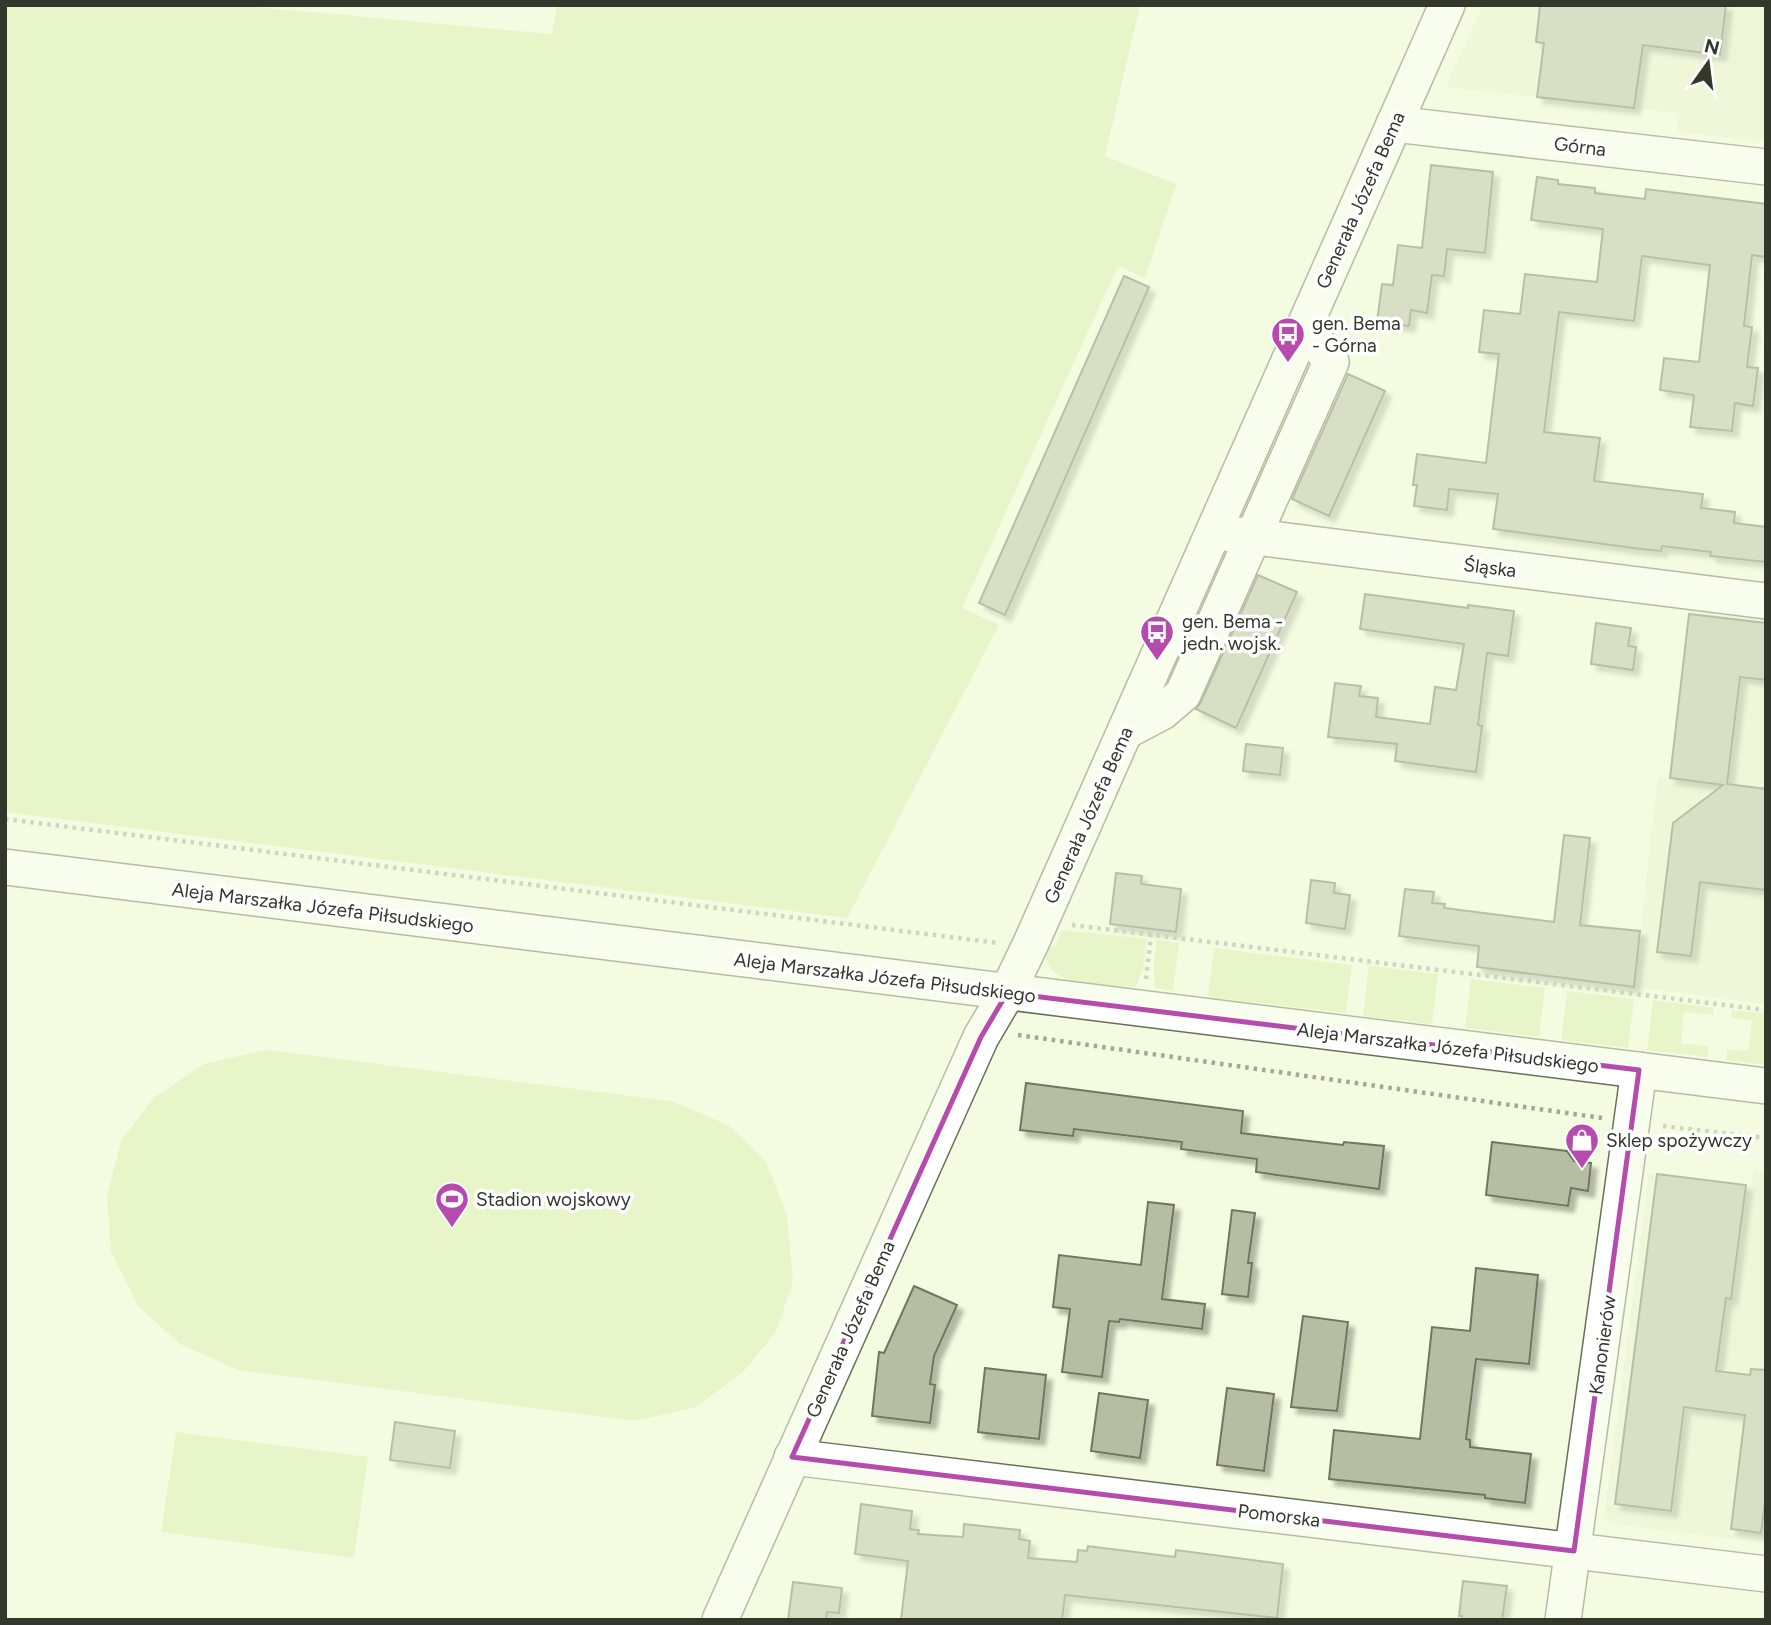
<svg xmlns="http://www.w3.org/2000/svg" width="1771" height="1625" font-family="Figtree,sans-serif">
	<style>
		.built { fill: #e8f2cf }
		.green { fill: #dceeab }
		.building { fill: #b5bda3; stroke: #70775e; stroke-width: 2; filter: url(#shadow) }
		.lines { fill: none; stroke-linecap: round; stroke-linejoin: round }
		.minor-casing { stroke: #6a7058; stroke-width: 38 }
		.path { stroke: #a2a894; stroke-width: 4.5; stroke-dasharray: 3.5 5; stroke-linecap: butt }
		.minor { stroke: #fff; stroke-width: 35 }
		.marked { fill: none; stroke: #b44bad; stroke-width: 5; stroke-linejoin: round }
		.labels { text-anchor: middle; stroke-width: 7; stroke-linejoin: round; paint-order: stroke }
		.street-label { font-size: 19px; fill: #34372c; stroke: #fff }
		.poi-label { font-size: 19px; fill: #34372c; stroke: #fff; text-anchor: start }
	</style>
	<defs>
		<filter id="shadow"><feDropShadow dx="6" dy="6" stdDeviation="2" flood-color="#0004"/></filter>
	</defs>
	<rect width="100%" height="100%" fill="#f3fbe0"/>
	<g class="built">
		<polygon points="1483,5 1766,5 1766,142 1678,132 1676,113 1446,87"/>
		<polygon points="1690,611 1766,620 1766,1004 1634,987 1658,777 1670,778"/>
		<polygon points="1754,1170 1766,1172 1766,1543 1613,1524 1604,1520 1649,1173 1751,1186"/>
	</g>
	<g class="green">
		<polygon points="5,5 236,5 552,34 557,5 1140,5 1105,156 1176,184 1145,278 1118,266 962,608 999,625 847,918 5,812"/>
		<polygon points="1309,355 1323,365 1252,522 1244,511 1245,499"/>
		<polygon points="1234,561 1179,685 1153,707 1207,580 1217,568"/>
		<path d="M1062 930 1147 939 1143 968 1136 987C1118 985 1066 984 1054 972 1047 965 1044 956 1045 946L1055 947Z"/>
		<polygon points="1157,940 1179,943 1173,991 1155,988 1153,968"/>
		<polygon points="1214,948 1352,965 1346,1013 1208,997"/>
		<polygon points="1369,966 1438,974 1432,1024 1363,1016"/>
		<polygon points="1471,979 1545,988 1539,1037 1465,1028"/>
		<polygon points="1567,991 1634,999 1628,1048 1561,1040"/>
		<polygon points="1653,1000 1714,1008 1713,1015 1684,1012 1681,1043 1709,1047 1707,1057 1647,1050"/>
		<polygon points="1732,1010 1766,1014 1766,1065 1726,1060 1727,1049 1748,1051 1752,1021 1731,1017"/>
		<polygon points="266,1050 671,1101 728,1125 766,1162 787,1215 793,1281 776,1332 743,1372 696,1407 635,1421 238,1370 180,1344 139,1307 111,1252 107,1196 122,1139 155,1097 204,1064"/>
		<polygon points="176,1432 368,1457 354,1558 161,1532"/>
	</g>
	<g class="building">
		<polygon points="1540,5 1726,5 1720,55 1643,45 1634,108 1537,97 1544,43 1536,42"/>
		<polygon points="1431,165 1493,172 1485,253 1447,249 1444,276 1432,275 1427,313 1411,310 1409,326 1377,322 1382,284 1393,285 1398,245 1422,248"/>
		<polygon points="1537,177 1558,180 1558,184 1595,188 1595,193 1645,199 1646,189 1766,204 1766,257 1752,255 1744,326 1752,327 1747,367 1758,368 1753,406 1735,403 1732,431 1690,427 1694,395 1660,390 1664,358 1699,362 1710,265 1642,256 1634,321 1559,312 1544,432 1600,438 1594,481 1703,494 1701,508 1735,512 1734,523 1766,527 1766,562 1710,556 1711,552 1662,546 1661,551 1641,549 1493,529 1498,494 1449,489 1447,510 1414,506 1417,485 1413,485 1417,454 1486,463 1499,354 1479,352 1484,310 1520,314 1525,274 1597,282 1603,229 1531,220"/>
		<polygon points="1124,276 1149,287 1005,615 979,603"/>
		<polygon points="1348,374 1385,391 1329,516 1292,499"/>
		<polygon points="1258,575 1297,592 1236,728 1196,709 1201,702"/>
		<polygon points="1365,594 1468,608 1468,605 1514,611 1508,656 1487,653 1478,725 1482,726 1476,772 1395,761 1397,744 1328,737 1335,683 1361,686 1359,696 1378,698 1376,717 1430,724 1435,687 1456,690 1464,644 1360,629"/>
		<polygon points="1689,614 1766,623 1766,680 1740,677 1727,784 1766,789 1766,890 1700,882 1691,956 1657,952 1673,823 1723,785 1670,778"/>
		<polygon points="1596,623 1631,628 1628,646 1636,647 1633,670 1591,664"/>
		<polygon points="1246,744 1283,748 1280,775 1243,771"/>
		<polygon points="1564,835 1590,838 1580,925 1640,931 1634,987 1477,967 1479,946 1399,936 1405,889 1434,892 1432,903 1445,904 1444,908 1554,922"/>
		<polygon points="1116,873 1142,876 1141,884 1181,889 1176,932 1110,924"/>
		<polygon points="1311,880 1335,883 1334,893 1350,895 1345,929 1306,923"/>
		<polygon points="1026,1083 1243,1111 1241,1133 1343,1145 1344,1142 1384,1146 1379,1189 1256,1172 1257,1159 1181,1149 1182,1142 1074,1129 1073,1136 1020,1130"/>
		<polygon points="1492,1142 1567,1151 1574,1161 1591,1163 1588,1191 1571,1188 1568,1206 1486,1195"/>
		<polygon points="1657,1174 1746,1185 1731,1299 1726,1298 1716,1371 1750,1375 1751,1369 1766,1370 1766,1495 1761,1533 1731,1529 1745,1415 1684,1407 1671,1511 1615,1504"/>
		<polygon points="1148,1202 1174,1205 1162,1299 1205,1304 1202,1329 1120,1319 1119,1322 1109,1321 1102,1377 1062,1372 1070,1309 1053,1307 1059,1255 1141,1265"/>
		<polygon points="1232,1210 1255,1213 1248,1263 1252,1263 1248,1297 1222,1294"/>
		<polygon points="1476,1268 1538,1275 1529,1364 1476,1359 1466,1439 1470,1440 1470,1447 1531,1454 1525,1503 1485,1498 1485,1495 1329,1479 1334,1430 1420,1439 1432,1327 1470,1331"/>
		<polygon points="914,1286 957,1305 934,1356 930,1384 935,1385 930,1423 872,1416 879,1352 884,1353"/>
		<polygon points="1303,1316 1348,1322 1337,1411 1291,1407"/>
		<polygon points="985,1368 1046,1375 1039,1439 978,1432"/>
		<polygon points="1227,1388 1274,1394 1264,1471 1217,1465"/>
		<polygon points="1099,1393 1148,1400 1140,1458 1091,1451"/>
		<polygon points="395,1422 455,1431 450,1468 390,1460"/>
		<polygon points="861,1504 912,1511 910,1529 919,1530 918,1534 963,1537 964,1524 1020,1530 1019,1539 1030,1541 1028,1558 1077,1562 1078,1550 1087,1551 1088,1546 1175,1557 1176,1550 1283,1564 1277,1618 1065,1595 1062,1620 901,1620 908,1561 855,1554"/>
		<polygon points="1463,1581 1507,1586 1502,1620 1462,1620 1462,1616 1459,1616"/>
		<polygon points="793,1582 842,1588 839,1613 827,1612 826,1620 788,1620"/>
	</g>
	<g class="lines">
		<g class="minor-casing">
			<g id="minor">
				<polyline points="1394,124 1766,167"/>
				<polyline points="1215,532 1766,601"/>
				<polyline points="1126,731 1162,712 1183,694 1331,362 1305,326"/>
				<polyline points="5,867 1766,1086"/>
				<polyline points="792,1457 1766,1574"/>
				<polyline points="720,1620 981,1037 1007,993 1031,943 1447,5"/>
				<polyline points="1563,1620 1639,1070"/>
			</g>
		</g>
		<g class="path">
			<polyline points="5,819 998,943"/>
			<polyline points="1072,925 1766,1010"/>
			<polyline points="1146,979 1151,935"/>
			<polyline points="1018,1035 1602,1118"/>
			<polyline points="1663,1126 1766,1138"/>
		</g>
		<use href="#minor" class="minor"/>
	</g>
	<path d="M0 0H1771V1625H0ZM1007 993 1639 1070 1574 1551 792 1457 981 1037Z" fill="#f3fbe0" fill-opacity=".55" fill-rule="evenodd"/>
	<path class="marked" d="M1007 993 1639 1070 1574 1551 792 1457 981 1037Z"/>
	<defs>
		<g id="bus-pin" transform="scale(1.75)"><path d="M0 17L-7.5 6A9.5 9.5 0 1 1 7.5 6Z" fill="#b44bad" stroke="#fff"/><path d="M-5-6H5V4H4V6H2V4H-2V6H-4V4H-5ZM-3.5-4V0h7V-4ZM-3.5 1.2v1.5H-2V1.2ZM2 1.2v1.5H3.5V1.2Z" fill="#fff"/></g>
		<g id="shop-pin" transform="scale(1.75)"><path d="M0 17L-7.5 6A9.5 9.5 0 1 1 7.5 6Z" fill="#b44bad" stroke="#fff"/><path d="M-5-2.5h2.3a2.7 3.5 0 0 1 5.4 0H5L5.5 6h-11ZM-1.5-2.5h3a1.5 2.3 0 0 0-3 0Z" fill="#fff"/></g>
		<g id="stadium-pin" transform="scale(1.75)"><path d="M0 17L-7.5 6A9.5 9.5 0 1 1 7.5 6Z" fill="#b44bad" stroke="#fff"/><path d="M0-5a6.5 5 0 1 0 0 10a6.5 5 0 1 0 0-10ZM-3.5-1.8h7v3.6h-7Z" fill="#fff"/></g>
	</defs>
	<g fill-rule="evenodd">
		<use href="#bus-pin" x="1288" y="334"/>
		<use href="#bus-pin" x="1157" y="632"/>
		<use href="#shop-pin" x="1582" y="1140"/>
		<use href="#stadium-pin" x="452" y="1199"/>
	</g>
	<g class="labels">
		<g class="street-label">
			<text transform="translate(1580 146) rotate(7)" y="7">Górna</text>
			<text transform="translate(1360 200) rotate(-66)" y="7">Generała Józefa Bema</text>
			<text transform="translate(1490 567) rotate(7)" y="7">Śląska</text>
			<text transform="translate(1088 815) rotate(-66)" y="7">Generała Józefa Bema</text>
			<text transform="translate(323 907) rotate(7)" y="7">Aleja Marszałka Józefa Piłsudskiego</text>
			<text transform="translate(885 977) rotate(7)" y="7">Aleja Marszałka Józefa Piłsudskiego</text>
			<text transform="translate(1448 1047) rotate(7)" y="7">Aleja Marszałka Józefa Piłsudskiego</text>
			<text transform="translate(850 1329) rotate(-66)" y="7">Generała Józefa Bema</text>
			<text transform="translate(1602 1345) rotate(-82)" y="7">Kanonierów</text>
			<text transform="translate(1279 1515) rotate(7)" y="7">Pomorska</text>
		</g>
		<g class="poi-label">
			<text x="1312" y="330">gen. Bema<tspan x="1312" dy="22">- Górna</tspan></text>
			<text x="1182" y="628">gen. Bema -<tspan x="1182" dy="22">jedn. wojsk.</tspan></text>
			<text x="1606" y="1147">Sklep spożywczy</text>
			<text x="476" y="1206">Stadion wojskowy</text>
		</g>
	</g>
	<rect width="1771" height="1625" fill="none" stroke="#34372c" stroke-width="14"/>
	<g transform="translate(1708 63) rotate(14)" stroke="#ffffff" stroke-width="5" paint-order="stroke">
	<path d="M0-5L12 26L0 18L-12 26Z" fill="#34372c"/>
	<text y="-10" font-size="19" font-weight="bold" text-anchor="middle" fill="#34372c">N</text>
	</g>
</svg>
